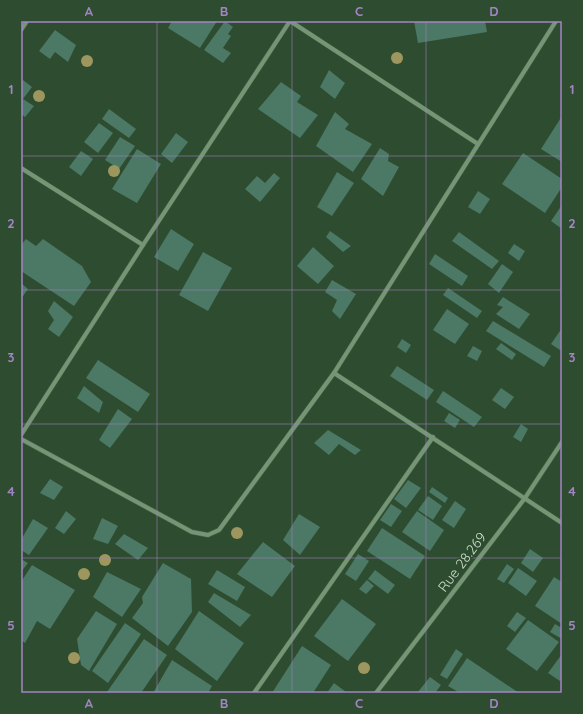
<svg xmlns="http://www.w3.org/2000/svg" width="583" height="714" font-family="Quicksand,sans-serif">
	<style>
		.building { fill: #4b7965 }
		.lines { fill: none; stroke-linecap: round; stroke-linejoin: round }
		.minor-casing { stroke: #506950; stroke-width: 5 }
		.minor { stroke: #759675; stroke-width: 4 }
		.tree { fill: #9d965f }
		.grid { fill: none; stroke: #a484c6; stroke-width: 1; stroke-opacity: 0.55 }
		.labels { text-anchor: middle; stroke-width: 3; stroke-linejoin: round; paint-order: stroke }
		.street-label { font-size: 14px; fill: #cdc; stroke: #2e4c2f }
		.neatline { fill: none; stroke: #a484c6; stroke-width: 1.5 }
		.grid-label { font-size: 13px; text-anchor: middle; font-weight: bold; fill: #a484c6 }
	</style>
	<rect width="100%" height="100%" fill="#2e4c2f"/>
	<g class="building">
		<polygon points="172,21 217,21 200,48 168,28"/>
		<polygon points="225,21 233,27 228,34 231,36 223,48 231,53 223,63 204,50"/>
		<polygon points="414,21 485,21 487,32 418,43"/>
		<polygon points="55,30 76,45 68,62 55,52 50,59 39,51"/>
		<polygon points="329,70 345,83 335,99 320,87"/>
		<polygon points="23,80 32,87 23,99 34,106 25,117 21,114 21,82"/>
		<polygon points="281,82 301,96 297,102 318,115 300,138 258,109"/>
		<polygon points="109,109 136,129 129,138 102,119"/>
		<polygon points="335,112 349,124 345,129 372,144 353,172 316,146"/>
		<polygon points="562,116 562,162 541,149"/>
		<polygon points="99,123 113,133 98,153 84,142"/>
		<polygon points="176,133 188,142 172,163 161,154"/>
		<polygon points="120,137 135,146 119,169 105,160"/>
		<polygon points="380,148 389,154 388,161 399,167 383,196 361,179"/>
		<polygon points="137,149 161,164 137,203 112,189"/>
		<polygon points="81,151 93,159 81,176 69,167"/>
		<polygon points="523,153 562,179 562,187 545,213 502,184"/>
		<polygon points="337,172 354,183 332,216 317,207"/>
		<polygon points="274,173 280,178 260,202 245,189 257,176 265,183"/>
		<polygon points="478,191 490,199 480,214 468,207"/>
		<polygon points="562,205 562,229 551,221"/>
		<polygon points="171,229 194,244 178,271 154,257"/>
		<polygon points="330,231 351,246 343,252 326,237"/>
		<polygon points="459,232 499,261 492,269 452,241"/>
		<polygon points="26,239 36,246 43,239 82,266 91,282 74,306 21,271 21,245"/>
		<polygon points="514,244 525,251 519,261 508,253"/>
		<polygon points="313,247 334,266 318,284 297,266"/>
		<polygon points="203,252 232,268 208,311 179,295"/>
		<polygon points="435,254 468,276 462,286 429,264"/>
		<polygon points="502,264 513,272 499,293 488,284"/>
		<polygon points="332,280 356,294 340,319 332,311 337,300 325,292"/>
		<polygon points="21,283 28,289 21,299"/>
		<polygon points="448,288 482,311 477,318 443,295"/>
		<polygon points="503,297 530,314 519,329 496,314 503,307 497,305"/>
		<polygon points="54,301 73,317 59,337 48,329 54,320 48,311"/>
		<polygon points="447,309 469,324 455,344 433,330"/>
		<polygon points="493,321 551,356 544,367 486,331"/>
		<polygon points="562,328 562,347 560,350 551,344"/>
		<polygon points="402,339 411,345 406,353 397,347"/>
		<polygon points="501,343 516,354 512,360 496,349"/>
		<polygon points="473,346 482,351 477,361 467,356"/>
		<polygon points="98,360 150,394 138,412 86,378"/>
		<polygon points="397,366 434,390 427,400 390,376"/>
		<polygon points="84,386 103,402 99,413 77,398"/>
		<polygon points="501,388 514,397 505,409 492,400"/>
		<polygon points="443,391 482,417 474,427 436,402"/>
		<polygon points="118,409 132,419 110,448 99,440"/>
		<polygon points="449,413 460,420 455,428 444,421"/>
		<polygon points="521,424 528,429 521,442 513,437"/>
		<polygon points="328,430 361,450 355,455 339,444 329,455 314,443"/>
		<polygon points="50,479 63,487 54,500 40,493"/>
		<polygon points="408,480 421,488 406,508 394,499"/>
		<polygon points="432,487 448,498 445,503 429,492"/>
		<polygon points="428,496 442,506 433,520 418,510"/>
		<polygon points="455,501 466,509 454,528 442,520"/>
		<polygon points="391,504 402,511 391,527 380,520"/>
		<polygon points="66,511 76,519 64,534 55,528"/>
		<polygon points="417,511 444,530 430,551 402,532"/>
		<polygon points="299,514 320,527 300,555 283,540"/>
		<polygon points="102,518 118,526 108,544 93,539"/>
		<polygon points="33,519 48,528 29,555 21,550 21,540"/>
		<polygon points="382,528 425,556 410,579 367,551"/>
		<polygon points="124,534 148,548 138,560 115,544"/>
		<polygon points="263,542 295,566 272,597 237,574"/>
		<polygon points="530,549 543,558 533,572 521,563"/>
		<polygon points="358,554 369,561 356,581 345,574"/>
		<polygon points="21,559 28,563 21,572"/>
		<polygon points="163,563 191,579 192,612 168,646 132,618 143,603 142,597"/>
		<polygon points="507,564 514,569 504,583 497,579"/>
		<polygon points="32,565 75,590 50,629 37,621 25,643 21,640 21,582"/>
		<polygon points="518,568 537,581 526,596 508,583"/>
		<polygon points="217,570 245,587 237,601 208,584"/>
		<polygon points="375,570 395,585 388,594 368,579"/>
		<polygon points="107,572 141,589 122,617 93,597"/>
		<polygon points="554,577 562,582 562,624 535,606"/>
		<polygon points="367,580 374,586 366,594 359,589"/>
		<polygon points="214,593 251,615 240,627 208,602"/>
		<polygon points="342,599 376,624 348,661 314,636"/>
		<polygon points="96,611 117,624 89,671 81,665 77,639"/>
		<polygon points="199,611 244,643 217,681 175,649"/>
		<polygon points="517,612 526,618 515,632 507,626"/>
		<polygon points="528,620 559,642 537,671 506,649"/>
		<polygon points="125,623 141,634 108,683 92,671"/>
		<polygon points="555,624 562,628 562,639 550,632"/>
		<polygon points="144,639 167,655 141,693 107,693 107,692"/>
		<polygon points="302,646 331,665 313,693 272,693"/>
		<polygon points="456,649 463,654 447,679 440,675"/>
		<polygon points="562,654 562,678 560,681 548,673"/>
		<polygon points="467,658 519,693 460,693 448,686"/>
		<polygon points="172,660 212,686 208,693 153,693"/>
		<polygon points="430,677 441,685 435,693 417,693"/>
		<polygon points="334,683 346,692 345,693 327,693"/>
	</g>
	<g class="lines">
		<g class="minor-casing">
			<g id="minor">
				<polyline points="290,21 478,144"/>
				<polyline points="21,30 27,21"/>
				<polyline points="21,168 143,245"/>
				<polyline points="334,373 562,523"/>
				<polyline points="21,435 143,245 290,21"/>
				<polyline points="21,439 192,532 208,535 219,530 334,373 556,21"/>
				<polyline points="254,693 433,437"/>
				<polyline points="376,693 525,498 562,442"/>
			</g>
		</g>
		<use href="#minor" class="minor"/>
	</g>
	<g class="tree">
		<circle cx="397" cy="58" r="6"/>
		<circle cx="87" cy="61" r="6"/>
		<circle cx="39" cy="96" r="6"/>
		<circle cx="114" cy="171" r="6"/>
		<circle cx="237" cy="533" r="6"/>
		<circle cx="105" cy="560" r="6"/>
		<circle cx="84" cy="574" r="6"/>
		<circle cx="74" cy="658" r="6"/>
		<circle cx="364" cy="668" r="6"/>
	</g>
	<path class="grid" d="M157 21V693M292 21V693M426 21V693M21 156H562M21 290H562M21 424H562M21 558H562"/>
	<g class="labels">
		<g class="street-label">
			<text transform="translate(462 562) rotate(-53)" y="5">Rue 28.269</text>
		</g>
	</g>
	<rect width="583" height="714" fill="none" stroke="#2e4c2f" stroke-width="44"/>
	<rect x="22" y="22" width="539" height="670" class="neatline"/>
	<g class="grid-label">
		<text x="89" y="16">A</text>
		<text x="224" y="16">B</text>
		<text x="359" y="16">C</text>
		<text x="494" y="16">D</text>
		<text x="11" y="94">1</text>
		<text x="572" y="94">1</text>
		<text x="11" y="228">2</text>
		<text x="572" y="228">2</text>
		<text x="11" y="362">3</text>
		<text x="572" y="362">3</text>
		<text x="11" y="496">4</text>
		<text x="572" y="496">4</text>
		<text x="11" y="630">5</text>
		<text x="572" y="630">5</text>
		<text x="89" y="708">A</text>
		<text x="224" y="708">B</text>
		<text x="359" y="708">C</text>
		<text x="494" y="708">D</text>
	</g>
</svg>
